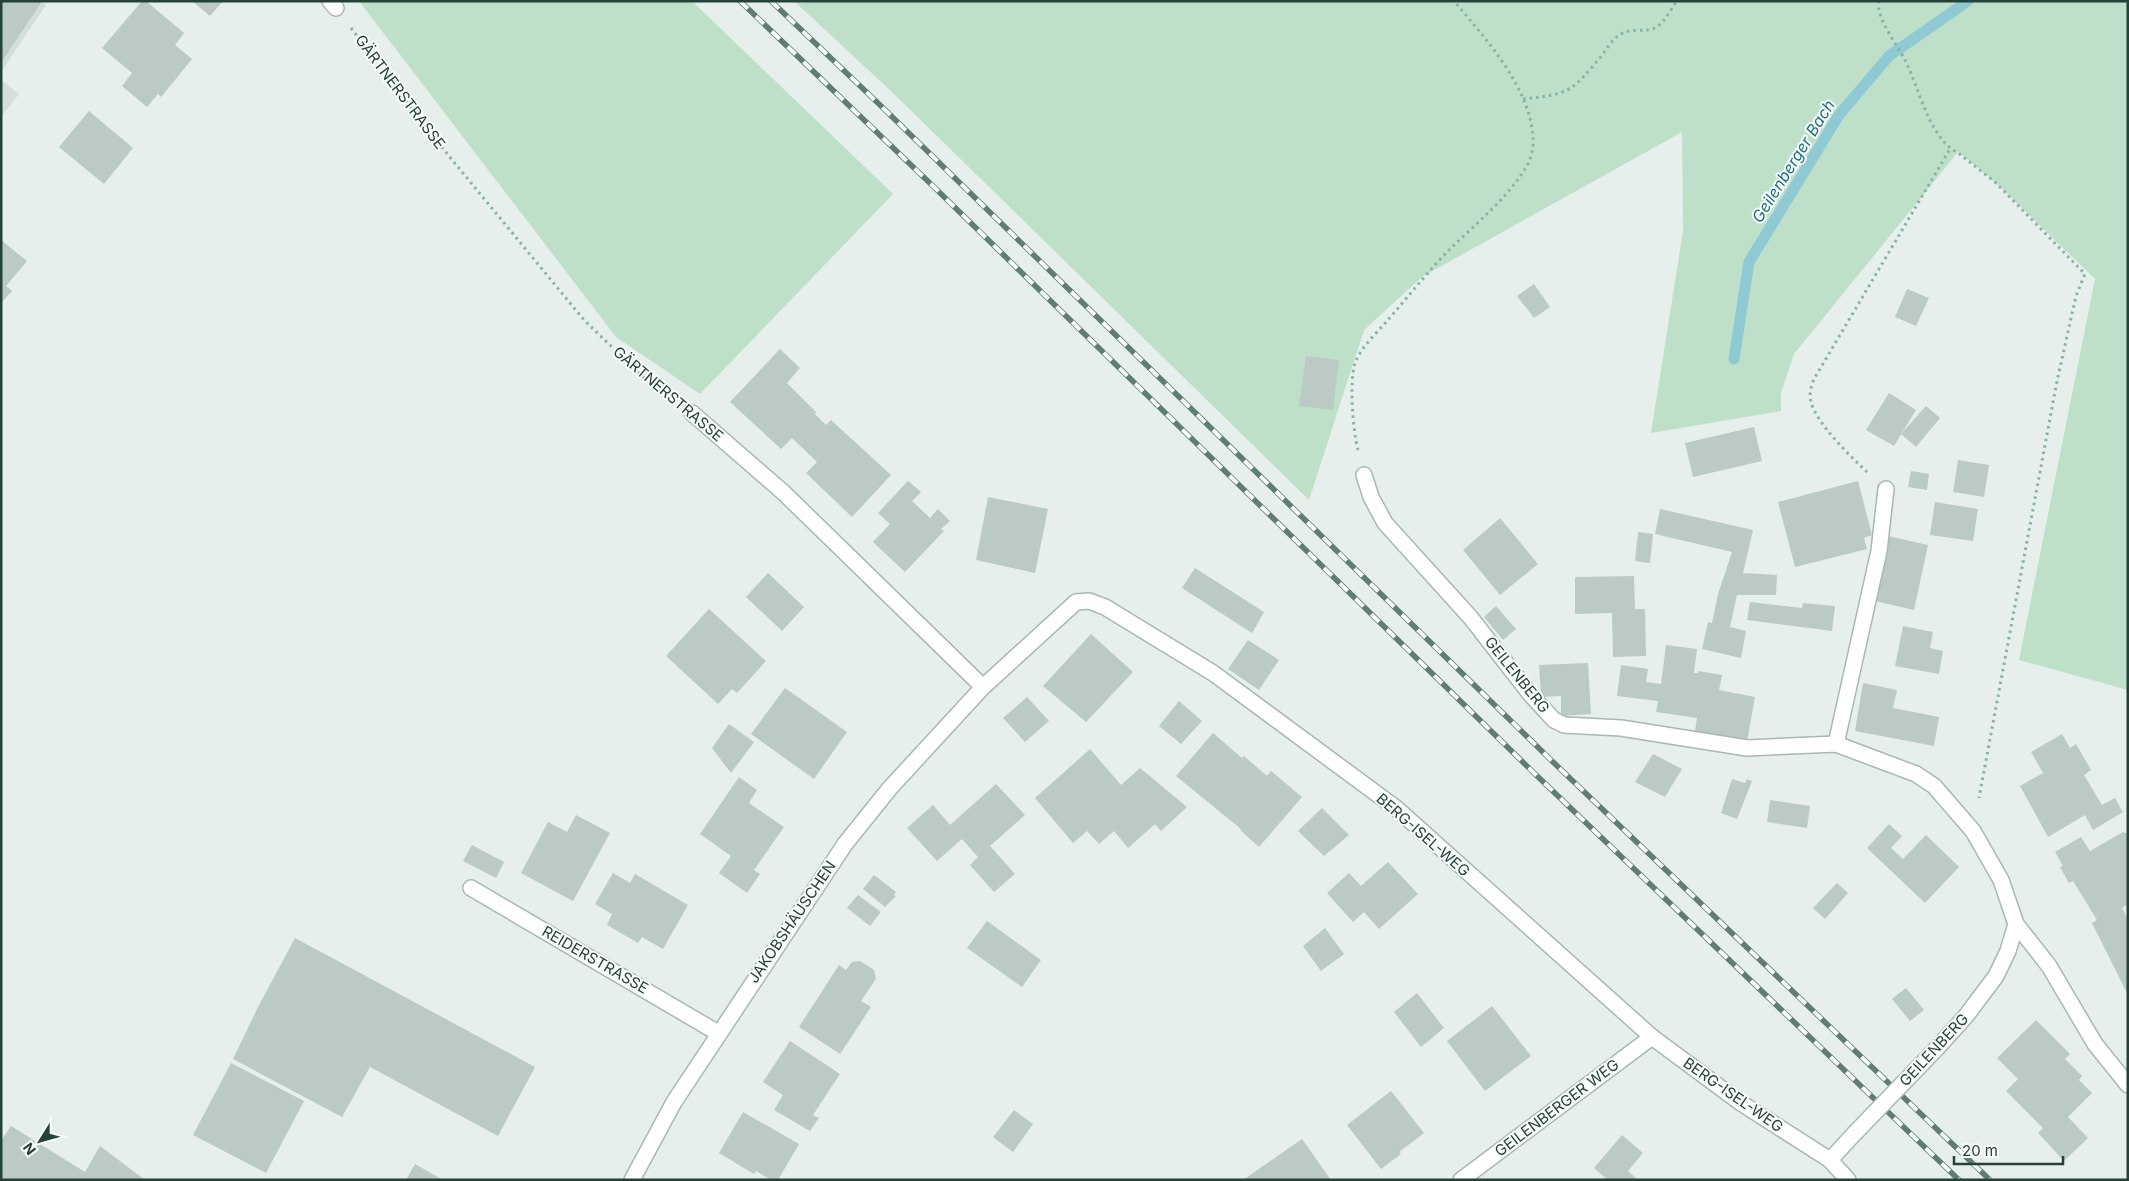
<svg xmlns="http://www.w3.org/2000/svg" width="2129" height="1181" font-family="Inter,sans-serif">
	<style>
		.built { fill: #d4dfda }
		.green { fill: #bfe0c8 }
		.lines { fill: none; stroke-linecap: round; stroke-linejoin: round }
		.stream { stroke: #8ec9d4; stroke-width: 11 }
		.building { fill: #bbcac4 }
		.lane-casing { stroke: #a8b8b2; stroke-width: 18 }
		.street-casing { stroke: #a8b8b2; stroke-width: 18 }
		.path { stroke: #86b3a5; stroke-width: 3; stroke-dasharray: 2.5 4; stroke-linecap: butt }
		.lane { stroke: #fff; stroke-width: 15 }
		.street { stroke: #fff; stroke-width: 15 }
		.rail-casing { stroke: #5f7d75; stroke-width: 5.5 }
		.rail { stroke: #f7fbf9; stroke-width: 4; stroke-dasharray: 11; stroke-linecap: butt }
		.street-bridge-casing { stroke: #a8b8b2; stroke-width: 18; stroke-linecap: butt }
		.street-bridge { stroke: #fff; stroke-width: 15 }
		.labels { text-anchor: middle; stroke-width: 4; stroke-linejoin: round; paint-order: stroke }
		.street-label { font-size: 15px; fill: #24423a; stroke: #f7fbf9 }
		.water-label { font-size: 16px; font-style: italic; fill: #1c6f80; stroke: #f7fbf9 }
	</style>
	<rect width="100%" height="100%" fill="#e6efeb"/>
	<g class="built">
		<polygon points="1,1 40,1 46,5 1,72"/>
		<polygon points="1,80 19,94 1,117"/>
	</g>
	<g class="green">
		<polygon points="359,1 692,1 893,194 700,394 616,337"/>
		<polygon points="794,1 2128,1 2128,690 2019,660 2095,279 1995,182 1958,152 1794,354 1781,393 1781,411 1651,433 1683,231 1682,132 1422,277 1364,330 1309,500 893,93"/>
	</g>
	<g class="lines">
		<polyline class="stream" points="1734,359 1749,262 1839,115 1889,56 1968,1"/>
	</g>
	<g class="building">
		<polygon points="1,1 38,1 41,3 1,63"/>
		<polygon points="142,1 146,1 184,33 175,45 192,59 161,97 158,94 147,107 122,86 132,73 102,48"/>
		<polygon points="192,1 223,1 210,16"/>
		<polygon points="89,111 133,148 104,184 59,147"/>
		<polygon points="1,240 27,261 6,286 12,291 1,303"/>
		<polygon points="1534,284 1550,307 1534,318 1517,296"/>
		<polygon points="1907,289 1929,298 1916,326 1895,317"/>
		<polygon points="780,349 800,368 787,383 816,412 815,414 826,425 831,420 891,475 852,517 806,473 817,462 792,438 781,449 730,402"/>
		<polygon points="1306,356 1339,360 1333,410 1299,406"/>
		<polygon points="1889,393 1916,410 1894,446 1866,430"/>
		<polygon points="1926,406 1940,418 1916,447 1901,434"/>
		<polygon points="1754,427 1762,461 1693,477 1685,443"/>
		<polygon points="1958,460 1989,465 1984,497 1953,492"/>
		<polygon points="1911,471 1929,474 1927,490 1908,487"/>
		<polygon points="908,481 921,492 912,501 930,518 938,509 950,521 941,529 944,531 905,572 873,542 890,524 878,513"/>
		<polygon points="1858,481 1872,535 1864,538 1867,549 1795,567 1778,502"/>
		<polygon points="988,497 1048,509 1035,573 976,560"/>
		<polygon points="1935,502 1978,509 1973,541 1930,535"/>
		<polygon points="1660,509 1753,530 1743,573 1777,575 1776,595 1737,595 1730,627 1746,631 1741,658 1702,649 1708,622 1712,623 1718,594 1732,552 1655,534"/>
		<polygon points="1500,518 1538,564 1500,595 1463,550"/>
		<polygon points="1638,532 1653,534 1650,563 1635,561"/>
		<polygon points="1888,536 1928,545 1914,610 1875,601"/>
		<polygon points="1195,568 1264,612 1252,633 1182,588"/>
		<polygon points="768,573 804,607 782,631 746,597"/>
		<polygon points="1634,576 1635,609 1645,609 1646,656 1613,657 1612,613 1575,614 1575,577"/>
		<polygon points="1750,602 1802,608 1803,603 1835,606 1832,631 1747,620"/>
		<polygon points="1496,606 1516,629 1503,640 1484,617"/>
		<polygon points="709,609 766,661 737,693 732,689 718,704 666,656"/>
		<polygon points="1903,626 1933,632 1930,648 1943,651 1939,674 1895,666"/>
		<polygon points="1091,634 1133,672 1086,722 1043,686"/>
		<polygon points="1248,640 1279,660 1259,690 1228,669"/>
		<polygon points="1666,645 1697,649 1694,673 1698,673 1698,671 1722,675 1719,690 1755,697 1747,742 1695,731 1697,718 1656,712 1658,701 1617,696 1621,665 1648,669 1646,682 1661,684"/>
		<polygon points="1588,663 1591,714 1561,716 1561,696 1541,697 1539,665"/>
		<polygon points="1863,683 1897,690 1893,708 1939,717 1934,746 1855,731"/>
		<polygon points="785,688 847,732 814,779 751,734"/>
		<polygon points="1027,697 1049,721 1025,742 1003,718"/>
		<polygon points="1179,701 1202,721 1181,744 1159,726"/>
		<polygon points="729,724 754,742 731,773 712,748"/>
		<polygon points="1213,733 1242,758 1244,756 1267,776 1271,771 1302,797 1259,847 1240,830 1241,829 1176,776"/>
		<polygon points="2062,734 2070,748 2076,744 2091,770 2084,775 2102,805 2115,798 2123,812 2093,830 2085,815 2048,837 2020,786 2043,773 2031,752"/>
		<polygon points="1090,749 1121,785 1140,768 1187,807 1161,831 1155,824 1128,848 1114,831 1099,844 1087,831 1073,843 1035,798"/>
		<polygon points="1653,754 1682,769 1665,797 1635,782"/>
		<polygon points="739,777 757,790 749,803 784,827 754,870 760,874 747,893 719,873 731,856 700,834"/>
		<polygon points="1732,779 1745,783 1747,779 1752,781 1737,819 1721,813"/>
		<polygon points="996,784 1025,815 990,846 1015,874 994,892 970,865 978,857 962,839 937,861 907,828 933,805 950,825"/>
		<polygon points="1770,800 1810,806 1807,828 1767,822"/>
		<polygon points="1322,808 1349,835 1324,856 1298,831"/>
		<polygon points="576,815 610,833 573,901 521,873 548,822 567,832"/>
		<polygon points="1889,824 1902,836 1891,848 1903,859 1926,835 1959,867 1925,903 1867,848"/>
		<polygon points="2123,832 2128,834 2128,904 2122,908 2128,919 2128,995 2092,923 2097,920 2073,881 2069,883 2060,867 2063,866 2055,852 2081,837 2090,851"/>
		<polygon points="472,845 504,862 496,878 463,861"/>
		<polygon points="1388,862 1418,894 1379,929 1364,912 1353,922 1327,893 1349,873 1361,886"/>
		<polygon points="613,873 630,883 635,874 688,905 663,949 642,937 638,943 607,925 612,914 595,904"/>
		<polygon points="874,875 896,892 894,895 896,896 885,907 863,889"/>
		<polygon points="1837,883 1848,893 1825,919 1813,908"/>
		<polygon points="858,895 881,912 870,926 847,908"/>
		<polygon points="987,921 1041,960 1022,987 967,948"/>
		<polygon points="1325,928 1344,954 1321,971 1303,946"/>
		<polygon points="295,938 535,1067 498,1136 370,1067 342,1117 233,1059 258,1007"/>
		<polygon points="860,961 874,970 876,979 861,1001 871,1007 840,1054 799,1027 839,965 846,970 852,962"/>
		<polygon points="1906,988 1924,1010 1910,1021 1892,999"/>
		<polygon points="1417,993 1444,1028 1421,1047 1394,1012"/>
		<polygon points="1492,1006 1531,1056 1485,1091 1447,1041"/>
		<polygon points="2036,1020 2070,1054 2065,1059 2082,1076 2079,1080 2092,1093 2068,1117 2088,1138 2064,1161 2038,1133 2043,1128 2006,1091 2018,1079 1997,1058"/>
		<polygon points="790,1041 840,1074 813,1115 819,1118 810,1131 774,1110 783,1095 763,1082"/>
		<polygon points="231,1063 304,1101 266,1173 193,1135"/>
		<polygon points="1391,1091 1424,1133 1399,1152 1401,1154 1381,1169 1347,1125"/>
		<polygon points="1014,1110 1033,1124 1013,1152 993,1137"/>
		<polygon points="743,1112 799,1144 778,1180 771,1180 756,1171 754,1174 719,1153"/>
		<polygon points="11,1126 85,1172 100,1146 145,1180 1,1180 1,1141"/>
		<polygon points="1622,1135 1643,1153 1628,1171 1638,1180 1608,1180 1594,1168"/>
		<polygon points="1302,1139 1331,1180 1243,1180"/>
		<polygon points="415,1164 443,1180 406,1180"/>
	</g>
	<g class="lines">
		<g class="lane-casing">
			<g id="lane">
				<polyline points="2016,924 2049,966 2095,1044 2128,1085"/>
				<polyline points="1830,1160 1848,1180"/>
			</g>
		</g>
		<g class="street-casing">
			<g id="street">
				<polyline points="330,1 336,8"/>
				<polyline points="692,413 784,493 983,687"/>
				<polyline points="1364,475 1371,497 1385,523 1471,618 1530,694 1554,720 1564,725 1621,728 1747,748 1836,744 1916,774 1934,786 1973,831 2001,880 2016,924 2008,951 1996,976 1966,1016 1938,1047"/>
				<polyline points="1836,744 1879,551 1886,489"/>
				<polyline points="471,888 718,1033"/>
				<polyline points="632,1180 674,1102 845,844 890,788 983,687 1076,602 1089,601 1105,607 1213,673 1396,808 1652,1037 1741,1103 1830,1160 1854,1134"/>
				<polyline points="1461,1180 1652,1037"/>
			</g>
		</g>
		<g class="path">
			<path d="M1879 1C1875 17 1898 46 1905 60 1917 84 1923 112 1938 134 1943 142 1949 148 1957 152L1995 182 2085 274 2076 296 2057 381 1979 798"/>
			<polyline points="351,28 430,133 584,320 642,376 672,398"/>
			<path d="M1523 99C1572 94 1572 91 1603 54 1608 47 1613 38 1621 34 1632 27 1647 34 1658 26 1666 20 1671 9 1677 1"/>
			<path d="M1358 450C1353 431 1349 382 1355 363 1361 347 1376 334 1387 321 1407 298 1426 274 1447 252 1473 226 1505 201 1525 169 1531 160 1534 148 1533 137 1530 87 1485 38 1454 1"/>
			<path d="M1867 472C1851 457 1816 423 1811 402 1809 394 1811 386 1814 379L1950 149"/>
		</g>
		<use href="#lane" class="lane"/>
		<use href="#street" class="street"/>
		<g class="rail-casing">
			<g id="rail">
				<polyline points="740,1 935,188 1534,773 1959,1180"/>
				<polyline points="771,1 879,104 1552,761 1990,1180"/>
			</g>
		</g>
		<use href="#rail" class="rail"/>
		<g class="street-bridge-casing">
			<polyline id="street-bridge" points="1854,1134 1938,1047"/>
		</g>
		<use href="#street-bridge" class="street-bridge"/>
	</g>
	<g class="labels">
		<g class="street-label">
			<text transform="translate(400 92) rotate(53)" y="5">GÄRTNERSTRASSE</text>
			<text transform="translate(668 394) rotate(40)" y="5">GÄRTNERSTRASSE</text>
			<text transform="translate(1517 675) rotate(51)" y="5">GEILENBERG</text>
			<text transform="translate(1423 835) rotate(41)" y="5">BERG-ISEL-WEG</text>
			<text transform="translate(792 922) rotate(-56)" y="5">JAKOBSHÄUSCHEN</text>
			<text transform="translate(595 960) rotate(30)" y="5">REIDERSTRASSE</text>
			<text transform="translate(1934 1050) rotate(-47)" y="5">GEILENBERG</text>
			<text transform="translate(1733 1095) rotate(35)" y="5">BERG-ISEL-WEG</text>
			<text transform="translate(1557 1108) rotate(-37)" y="5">GEILENBERGER WEG</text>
		</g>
		<g class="water-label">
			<text transform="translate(1793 161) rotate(-58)" y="6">Geilenberger Bach</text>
		</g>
	</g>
	<rect width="2129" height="1181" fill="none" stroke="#24423a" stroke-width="5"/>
	<g transform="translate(40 1141) rotate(233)" stroke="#f7fbf9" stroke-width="4" paint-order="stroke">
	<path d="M0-4L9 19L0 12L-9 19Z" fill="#24423a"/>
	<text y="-8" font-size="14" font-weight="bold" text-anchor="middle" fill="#24423a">N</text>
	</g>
	<path d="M1954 1156v8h109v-8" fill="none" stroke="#24423a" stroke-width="2.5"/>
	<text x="1962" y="1156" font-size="15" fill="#24423a" stroke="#f7fbf9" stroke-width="4" paint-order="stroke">20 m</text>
</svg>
